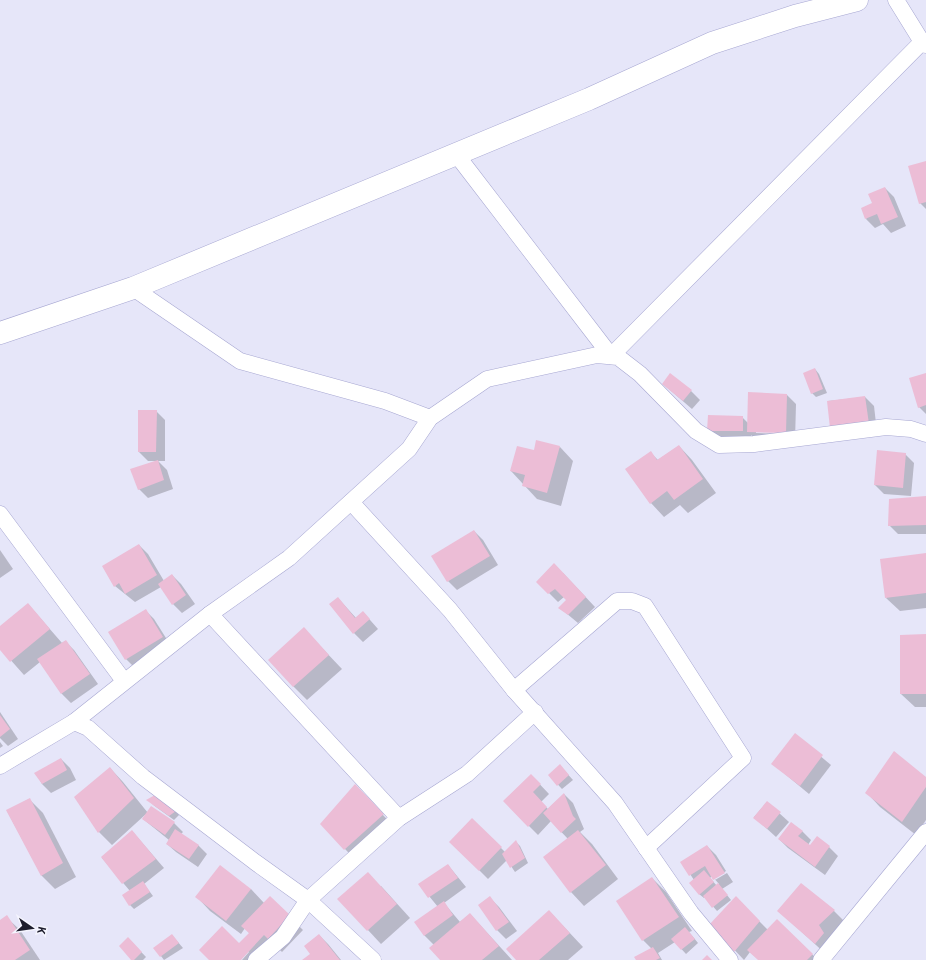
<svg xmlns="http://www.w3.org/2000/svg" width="926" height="960" font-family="'Noto Sans',sans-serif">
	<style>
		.shadow { fill: #0003; fill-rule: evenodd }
		.building { fill: #ecbdd6 }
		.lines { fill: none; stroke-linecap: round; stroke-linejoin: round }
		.street-casing { stroke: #a7a7d2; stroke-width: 17 }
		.secondary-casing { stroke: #a7a7d2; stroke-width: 23 }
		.street { stroke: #fff; stroke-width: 16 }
		.secondary { stroke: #fff; stroke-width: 22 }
	</style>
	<rect width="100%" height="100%" fill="#e6e6f9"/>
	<g class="shadow">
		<polygon points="926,162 926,209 920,203"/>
		<polygon points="885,188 894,197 906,226 891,233 883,224 875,228 866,219 873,204"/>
		<polygon points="815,369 819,374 827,393 816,397 812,393"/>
		<polygon points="926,374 926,414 919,407"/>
		<polygon points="663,384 691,391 700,400 692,409"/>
		<path d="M787 395 796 404 795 441 757 440 751 435V440L717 439 708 430 742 417 748 423ZM756 431 791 432V434L756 433Z"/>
		<polygon points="865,397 874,406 877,432 828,401"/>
		<polygon points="156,411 165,420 165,461 148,461 139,452"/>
		<polygon points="679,446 692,460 716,493 688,513 680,505 664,517 651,503 651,453 658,460"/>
		<polygon points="560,447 573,461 561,506 537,499 511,471"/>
		<polygon points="905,454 914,463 911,496 884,494 875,485"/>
		<polygon points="158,461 167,470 173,489 148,498 139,489"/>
		<polygon points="926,497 926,534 898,534 889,525"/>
		<polygon points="474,531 483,540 498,565 457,590 448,581"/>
		<polygon points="139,545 148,554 164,581 172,575 181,584 195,604 182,613 173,604 161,587 135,602 115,586"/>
		<polygon points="0,550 13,569 0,578"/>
		<polygon points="926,554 926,608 900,611 886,598"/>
		<polygon points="563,573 595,607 578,623 560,608 567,600 564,597 558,602 538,582"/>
		<polygon points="338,598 356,618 363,612 378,629 363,642 354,633"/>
		<polygon points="28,604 62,643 65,641 74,650 98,684 71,703 62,694 40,662 24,675 0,648 0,627"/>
		<polygon points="145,610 154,619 171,646 135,668 126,659"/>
		<polygon points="304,629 342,669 307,700 293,686"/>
		<polygon points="926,635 926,707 915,707 901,694"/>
		<polygon points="0,712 18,739 8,746 0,738"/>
		<polygon points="795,735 831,765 809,794 773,764"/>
		<polygon points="0,742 3,746 0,748"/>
		<polygon points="61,759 70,768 76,780 51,793 42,784 36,773"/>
		<polygon points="110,768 123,782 148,813 174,823 183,832 181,834 198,845 207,854 198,867 176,852 167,844 169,840 143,819 146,814 112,845 99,832"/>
		<polygon points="564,770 573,780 562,789 549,775"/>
		<polygon points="531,775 549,794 541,802 548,809 564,794 573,803 584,829 580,832 592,844 618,879 584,906 571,892 568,839 551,821 538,835 504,801"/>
		<polygon points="926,779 926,820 916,835 880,807 867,793"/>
		<polygon points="29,799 43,813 76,877 55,889 42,876 7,811"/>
		<polygon points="368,799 396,829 358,863 322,824"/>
		<polygon points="767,802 789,822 776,837 754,817"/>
		<polygon points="152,804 175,811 179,815 174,820"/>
		<polygon points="472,819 505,852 516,842 520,846 528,863 515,872 507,860 488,879 451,842"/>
		<polygon points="132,831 164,868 144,884 153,896 134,909 130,905 130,891 102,858"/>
		<polygon points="802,831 811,840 808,845 829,847 838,856 825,875 788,848 779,839"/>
		<path d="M707 846 716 855 726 871 715 878V880L727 873 733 882 722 889 731 900 717 911 705 897 704 898 699 894 694 880 682 862ZM712 876 719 884 717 886 710 878Z"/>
		<polygon points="448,865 466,887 444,903 460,922 470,914 512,960 441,960 434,945 424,935 438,907 420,885"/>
		<polygon points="652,878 666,892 692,931 689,932 698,943 686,954 675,942 658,953 662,960 637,960 652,949 643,940"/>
		<polygon points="381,886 410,918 381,944 339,899"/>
		<polygon points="251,889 264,903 289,916 303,930 282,952 278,948 267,960 242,960 249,952 248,951 239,960 210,960 239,945 250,934 245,928 241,934 210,911 197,897"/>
		<polygon points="490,898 499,907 517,931 506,939 497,930"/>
		<polygon points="736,898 768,930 777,920 818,960 759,960 750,952 744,960 711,925"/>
		<polygon points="549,911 583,947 568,960 517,960"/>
		<polygon points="779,911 834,911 847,924 829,957"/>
		<polygon points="6,917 20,930 40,960 0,960 0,921"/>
		<polygon points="172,935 183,948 164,960 155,948"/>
		<polygon points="319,935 328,944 341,960 304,960 312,954"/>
		<polygon points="128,938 146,957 143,960 133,960"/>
	</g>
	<g class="building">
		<polygon points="926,161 926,202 919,204 908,166"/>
		<polygon points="885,187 898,217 881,224 877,214 865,219 861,208 872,203 868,194"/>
		<polygon points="815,368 823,389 811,394 803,373"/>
		<polygon points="670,373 692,390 683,401 662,384"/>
		<polygon points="926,373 926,405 918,408 909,378"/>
		<polygon points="748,392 787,394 786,433 747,432"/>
		<polygon points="865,396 869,424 830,428 827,401"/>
		<polygon points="138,410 157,410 156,452 138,452"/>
		<polygon points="708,415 743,416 743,431 707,431"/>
		<polygon points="536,440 560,446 547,493 522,486 525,475 510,471 517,446 534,450"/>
		<polygon points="679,445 703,479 674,500 667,491 650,504 625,469 651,451 657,460"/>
		<polygon points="877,450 906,453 903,488 874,485"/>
		<polygon points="158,460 164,480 138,490 130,469"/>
		<polygon points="926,496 926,525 888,526 889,499"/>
		<polygon points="474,530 490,556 447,582 431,556"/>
		<polygon points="139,544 157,575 125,594 119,583 114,587 102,566"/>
		<polygon points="926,553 926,593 885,598 880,559"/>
		<polygon points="554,563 586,597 568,615 558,608 566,600 555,589 548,594 536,582"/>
		<polygon points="172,574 186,595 172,605 158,584"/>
		<polygon points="338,597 355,618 363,611 370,619 353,634 329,604"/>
		<polygon points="28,603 50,629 10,662 0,650 0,626"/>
		<polygon points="146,609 163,637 125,660 108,632"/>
		<polygon points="304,627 329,655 293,687 268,660"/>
		<polygon points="926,634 926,694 900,694 900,635"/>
		<polygon points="66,640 90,674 61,694 37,659"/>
		<polygon points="0,715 10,729 0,737"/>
		<polygon points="795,733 823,755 800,786 771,764"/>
		<polygon points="894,751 926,777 926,787 902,822 865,793"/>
		<polygon points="61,758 67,770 42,784 34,773"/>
		<polygon points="560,764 569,775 557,786 548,775"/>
		<polygon points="110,767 134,798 98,833 74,797"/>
		<polygon points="531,774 541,784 533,792 547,807 528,827 503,801"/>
		<polygon points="355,784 384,814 344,850 320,824"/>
		<polygon points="564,793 573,816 576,819 561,833 543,813"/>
		<polygon points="155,795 176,811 169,816 146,800"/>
		<polygon points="30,798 63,863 41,876 6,810"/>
		<polygon points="767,801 781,812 767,829 753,818"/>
		<polygon points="151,806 175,822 165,835 142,819"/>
		<polygon points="472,818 502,847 479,871 449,842"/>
		<polygon points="791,822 803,831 798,836 810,845 817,836 830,846 815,867 778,839"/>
		<polygon points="175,829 199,845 189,859 166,844"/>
		<polygon points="132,830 156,859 122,884 101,857"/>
		<polygon points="578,830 606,865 570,893 543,857"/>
		<polygon points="516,840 525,858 510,868 502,854"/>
		<polygon points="707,845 725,873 713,880 705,866 689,876 680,862"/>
		<polygon points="448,864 458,878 428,898 418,884"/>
		<polygon points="220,865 251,889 226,921 195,897"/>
		<polygon points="704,870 714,882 699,895 689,883"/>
		<polygon points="368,872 397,904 367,931 337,899"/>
		<polygon points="652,877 679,917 642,941 616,901"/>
		<polygon points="143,881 150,892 129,906 122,895"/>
		<polygon points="718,883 728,895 712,908 703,896"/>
		<polygon points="801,883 835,910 819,925 824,933 815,944 777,911"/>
		<polygon points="270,896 290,915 268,939 264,935 241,960 209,960 199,950 222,926 239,943 249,933 241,926"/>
		<polygon points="490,896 509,922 496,931 478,905"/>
		<polygon points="736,896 760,921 734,952 709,925"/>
		<polygon points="444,901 453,915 424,936 414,922"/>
		<polygon points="549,910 570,933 539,960 516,960 506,949"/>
		<polygon points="470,913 499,946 482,960 440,960 429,948"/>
		<polygon points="7,915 30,950 15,960 0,960 0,920"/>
		<polygon points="777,919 813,954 807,960 758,960 747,950"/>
		<polygon points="685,927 695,939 681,950 671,939"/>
		<polygon points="172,934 179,943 160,957 153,948"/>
		<polygon points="319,934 340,960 302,960 310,954 304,946"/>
		<polygon points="128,937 142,952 134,960 131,960 119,946"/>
		<polygon points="653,947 660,958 656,960 636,960 634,957"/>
		<polygon points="707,955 712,960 702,960"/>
	</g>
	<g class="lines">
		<g class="street-casing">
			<g id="street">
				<polyline points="896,0 922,42 926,45"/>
				<polyline points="456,154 611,356 922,42"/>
				<polyline points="133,288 240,361 385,401 430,418"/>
				<polyline points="351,502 450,610 514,690 615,803 691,913 730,960"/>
				<polyline points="0,514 124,681"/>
				<polyline points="210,614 399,818"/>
				<polyline points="514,690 617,601 632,601 645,606 743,758 646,848"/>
				<polyline points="74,722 210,614 289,558 409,449 430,418 487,379 597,355 618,357 640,374 696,431 719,445 754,444 886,427 911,429 926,434"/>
				<polyline points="0,766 74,722 88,728 143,777 255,862 308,900 373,960"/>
				<polyline points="256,960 283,937 308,900 399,818 467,774 535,712"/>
				<polyline points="821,960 926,832"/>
			</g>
		</g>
		<g class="secondary-casing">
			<polyline id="secondary" points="0,333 133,288 589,99 712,43 795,16 857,0"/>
		</g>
		<use href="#street" class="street"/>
		<use href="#secondary" class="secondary"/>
	</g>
	<g transform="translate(32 928) rotate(103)" stroke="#f4f4fe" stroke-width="3" paint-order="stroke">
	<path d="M0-3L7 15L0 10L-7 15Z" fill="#1b1b2b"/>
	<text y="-6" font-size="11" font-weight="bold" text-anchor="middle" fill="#1b1b2b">K</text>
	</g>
</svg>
